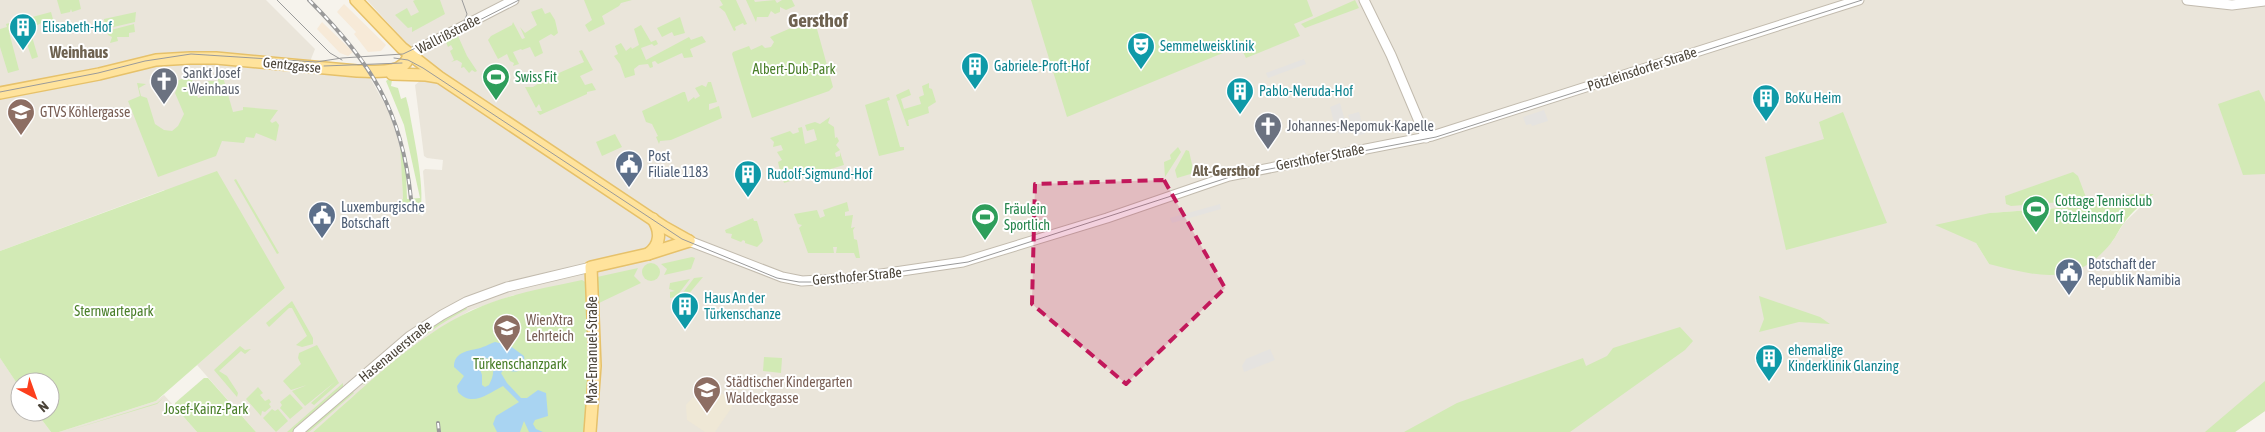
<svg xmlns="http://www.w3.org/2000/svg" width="2265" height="432" font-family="'Asap Condensed',sans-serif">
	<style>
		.residential { fill: #eae5da; fill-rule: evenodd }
		.commercial { fill: #f7ead8 }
		.education { fill: #efe8d6 }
		.green { fill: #d2eab5 }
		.parking { fill: #e5e3e0 }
		.water { fill: #a9d4f2; fill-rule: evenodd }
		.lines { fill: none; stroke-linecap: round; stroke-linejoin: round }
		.minor-casing { stroke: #c2bbae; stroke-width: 11 }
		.major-casing { stroke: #e6c16a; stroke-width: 14 }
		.minor { stroke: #fff; stroke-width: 9 }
		.major { stroke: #ffe39c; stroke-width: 11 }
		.tram { stroke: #9a9a9a; stroke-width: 1 }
		.rail-casing { stroke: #9a9a9a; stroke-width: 4 }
		.rail { stroke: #fff; stroke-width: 2; stroke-dasharray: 5.5; stroke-linecap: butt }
		.marked { fill: #c2185b; fill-opacity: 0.2; stroke: #c2185b; stroke-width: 4; stroke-dasharray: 10 6; stroke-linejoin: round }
		.labels { text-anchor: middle; stroke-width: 4; stroke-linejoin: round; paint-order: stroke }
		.culture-label { font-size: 14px; fill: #0d838f; stroke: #fff; text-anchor: start }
		.street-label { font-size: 14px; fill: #4b4439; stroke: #fff }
		.park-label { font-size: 14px; fill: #4a7f2a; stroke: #fff }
		.worship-label { font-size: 14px; fill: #5b616d; stroke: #fff; text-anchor: start }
		.leisure-label { font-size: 14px; fill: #27864d; stroke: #fff; text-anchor: start }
		.education-label { font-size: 14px; fill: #785e54; stroke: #fff; text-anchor: start }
		.service-label { font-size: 14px; fill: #4e5e75; stroke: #fff; text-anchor: start }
		.neighbourhood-label { font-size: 15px; font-weight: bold; fill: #6e6250; stroke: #fff }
		.quarter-label { font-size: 16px; font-weight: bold; fill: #6e6250; stroke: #fff }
		.district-label { font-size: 19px; font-weight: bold; fill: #6e6250; stroke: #fff }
	</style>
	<rect width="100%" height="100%" fill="#f6f3ec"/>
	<g class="residential">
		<path d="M0 0H266L315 49 311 59 310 72 370 78 389 112 401 149 403 198 400 208 423 216 426 207 423 171 425 169 442 170 443 160 427 158 424 156 415 85 420 81 432 80 423 56 409 46 367 0H2265V411L2235 432H1464L1458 416 1425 432H584L589 322 514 295 471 310 427 336 313 432H256L197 365 285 288 164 190 0 251ZM2132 194H2154L2124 223 2112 242 1989 264 1976 243 1990 213 2085 206Z"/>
		<polygon points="0,358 20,388 20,412 36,412 51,432 0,432"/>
		<polygon points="164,395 197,432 59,432 156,401"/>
	</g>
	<g class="commercial">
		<polygon points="344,4 386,45 381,51 368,52 354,34 356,32 337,12"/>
		<polygon points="322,22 350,49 353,52 348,56 340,53 317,29"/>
	</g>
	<polygon class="education" points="733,393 732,407 715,432 705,432 687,420 686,405 692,398"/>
	<g class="green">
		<polygon points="57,0 79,0 81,9 72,12 71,9 70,12 61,14"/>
		<polygon points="415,0 440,0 445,14 412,32 412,27 408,28 395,15 407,8 411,16 419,12 413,1"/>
		<polygon points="584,0 632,0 621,3 619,6 602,16 605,24 589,32 585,25 592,20"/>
		<polygon points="720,0 736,0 747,24 744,25 743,23 735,27 736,30 734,31 725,12 719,7 723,5"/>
		<polygon points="746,0 754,0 755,2 775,0 777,3 782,0 792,0 795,6 786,10 780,7 780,12 775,14 771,11 768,17 757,17 756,22"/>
		<polygon points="1031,0 1307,0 1313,16 1294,24 1300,36 1246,58 1243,52 1235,48 1067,117"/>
		<polygon points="1355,0 1359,8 1305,28 1301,24"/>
		<polygon points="542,8 545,14 550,12 555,20 558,33 554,36 551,34 539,41 543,53 535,57 530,47 522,50 521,49 513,52 519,64 513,66 514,63 510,61 507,54 498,59 488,40 491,36 512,25 513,22 522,39 525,38 520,27 525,33 537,25 531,12"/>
		<polygon points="51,12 56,30 48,33 46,21 35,26 34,24 16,29 16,31 9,32 19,70 8,73 0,47 0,29 7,27 6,24"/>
		<polygon points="136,12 135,22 105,29 104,19"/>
		<polygon points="680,17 685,33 674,36 672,32 662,37 657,28"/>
		<polygon points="812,19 817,29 833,87 829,91 752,118 732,54 733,52 749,46 751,50 762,45 765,48 771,47 774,42 770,37"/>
		<polygon points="134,24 135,32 129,33 129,37 117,37 118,41 110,43 112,37 108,35 107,31"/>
		<polygon points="641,25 651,42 656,40 658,44 654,46 652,44 641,48 646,60 689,37 691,40 702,36 706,42 690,49 693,57 684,58 682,53 658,64 655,61 652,62 653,67 650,68 648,64 639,65 634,69 635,75 625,78 620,64 614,56 618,54 615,46 621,43 626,51 631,47 632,49 639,45 634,29"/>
		<polygon points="30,30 38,57 32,59 23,32"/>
		<polygon points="458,36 467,56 477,71 475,72 472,70 469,73 464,67 461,68 462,63 457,60 451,62 454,60 450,51 453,49 451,45 448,47 446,42"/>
		<polygon points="582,50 593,70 580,76 585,85 592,83 596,90 587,92 587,94 540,115 537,111 542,111 539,104 536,108 525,87 533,87 542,81 544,83 553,79 552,76 584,62 579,51"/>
		<polygon points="191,76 198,98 211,92 207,81 218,81 218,76 223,77 233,112 243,110 243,107 278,110 270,121 272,123 276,121 279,125 276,141 256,133 254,138 246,137 244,143 222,141 216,156 158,177 128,101 140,96 137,83 146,84 139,88 141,96 147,98 155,124 164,130 172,131 178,126 184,114 175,93 177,88 173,82"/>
		<path d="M389 79 392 80 391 86 398 88 401 99 406 97 409 109C413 135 427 193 419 215L415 207 400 205 403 198 400 143 406 172 407 199 420 198 404 125 386 81Z"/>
		<polygon points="708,82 711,82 717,102 709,104 709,110 719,106 722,118 671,140 660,141 659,144 656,137 658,136 652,124 646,122 642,111 683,92 685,92 688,102 694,97 695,99 700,96 695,88 702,85 706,87"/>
		<polygon points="929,83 929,88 932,89 936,102 928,107 929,113 908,120 909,126 907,126 896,95 909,89 911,95 901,99 904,109 921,104 919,97 924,95 922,86"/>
		<polygon points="2259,90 2265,102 2265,174 2243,175 2218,104"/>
		<polygon points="889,97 890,100 887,101 900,147 904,147 904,150 879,156 865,105"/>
		<polygon points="1843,112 1887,223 1786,250 1765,157 1824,139 1819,122"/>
		<polygon points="830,117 828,123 834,127 835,138 837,137 839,141 836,145 840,150 835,153 836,157 840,156 840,152 844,165 784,183 781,174 783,173 780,171 778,162 782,160 777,152 783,150 781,145 773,147 774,142 770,138 790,131 793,134 799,132 798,128 802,127 805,144 817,140 814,129 807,131 805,125 815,122 820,124"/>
		<polygon points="615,134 622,147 602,156 596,142"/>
		<polygon points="1178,147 1181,152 1165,177 1164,162 1171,159 1170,155"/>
		<polygon points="1186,150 1189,151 1194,173 1177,178 1175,170"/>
		<polygon points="217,171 285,288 156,401 59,432 51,432 36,412 50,412 50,382 20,382 20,388 0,358 0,251"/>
		<polygon points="2073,172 2078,176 2087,200 2011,206 2006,204 2005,196"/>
		<polygon points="236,179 279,253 277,254 234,180"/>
		<path d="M2132 194H2154C2143 203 2132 211 2124 223 2119 229 2116 237 2111 243 2075 288 2037 276 1989 264L1976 243 1935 225 1990 213 2085 206Z"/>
		<polygon points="847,202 849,211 845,212 845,216 853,215 851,228 855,227 853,230 854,239 857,240 860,258 856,258 854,253 836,253 837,247 833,247 834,253 808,253 799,228 802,225 798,224 794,214 817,210 820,218 825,216 823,210"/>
		<polygon points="753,218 754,221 757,221 763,241 757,247 745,243 745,241 743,240 741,242 731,238 732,234 726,233 725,230"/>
		<polygon points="692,257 695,258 691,269 664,275 667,269 661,264"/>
		<circle cx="651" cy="272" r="9"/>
		<polygon points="638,268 634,276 641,283 599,303 597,277"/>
		<polygon points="703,277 682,302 678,299 694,278"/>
		<polygon points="690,279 676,297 670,298 670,292 675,291 669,289 670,283"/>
		<path d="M582 280 587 283 589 350 584 432H313C362 390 414 336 473 310 508 294 545 288 582 280Z"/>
		<polygon points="1759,296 1820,317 1830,324 1799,322 1759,332 1764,319"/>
		<polygon points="292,301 313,338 313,344 302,347 296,345 307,336 292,308 289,308 269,327 266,323"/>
		<path d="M465 306 467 309C427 330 397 357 364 385L362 382 422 332Z"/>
		<polygon points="1680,327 1693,341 1685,350 1570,432 1404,432 1457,403 1583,358 1586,366 1607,356 1613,348"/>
		<polygon points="317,345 339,383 314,405 311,403 336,381 305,406 292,391 307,385 291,390 283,381 301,364 298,358 299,353"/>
		<polygon points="240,346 245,350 251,349 245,354 241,351 219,371 227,376 238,393 237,397 214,370"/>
		<polygon points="764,357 782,358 781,373 763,371"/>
		<polygon points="204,378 208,378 256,432 197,432 175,407 175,403"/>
		<polygon points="2265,381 2265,411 2235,432 2205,432"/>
		<polygon points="343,383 343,389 293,432 287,432"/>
		<polygon points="258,387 263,393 260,395 265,401 269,399 271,402 269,404 271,407 265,412 262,411 261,416 246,399"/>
		<polygon points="352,391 354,393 309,432 305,432"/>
		<polygon points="290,394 303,408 290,419 280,408 282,405 280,402"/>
		<polygon points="163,398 157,404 64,432 157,403"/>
		<polygon points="272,409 275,411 278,409 288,421 276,432 263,418"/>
	</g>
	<g class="parking">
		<polygon points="1304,59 1306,64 1268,78 1266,73"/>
		<polygon points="1340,103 1348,131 1350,133 1338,134 1338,127 1335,127 1330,107"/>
		<polygon points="1544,110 1548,121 1532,126 1531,124 1526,125 1523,117"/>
		<polygon points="1359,112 1365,134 1355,136 1348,115"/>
		<polygon points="1220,204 1221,209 1172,223 1170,218"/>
		<polygon points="1270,349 1275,360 1244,372 1242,366 1246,359"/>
	</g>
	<path class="water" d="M495 342 509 345 524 356C527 370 515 376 505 368L501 373 507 383 521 398H527L538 390 546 393 548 416 535 420 533 424 536 429 543 432H529L524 421 520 432H497L493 424 496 416 519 402 503 386C489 393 472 408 458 392L457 386 464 376 454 367C454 353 466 351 476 349 483 348 489 344 495 342ZM487 358C496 366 494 375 489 385L485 387 482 385V375L478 363Z"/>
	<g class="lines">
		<g class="minor-casing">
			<g id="minor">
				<polyline points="1364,0 1391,55 1426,138"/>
				<polyline points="2187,0 2232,5 2265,1"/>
				<polyline points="409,54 514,0"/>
				<polyline points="689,241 782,277 802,281 854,278 963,262 1107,218 1229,176 1432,136 1859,0"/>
				<polyline points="298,432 410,336 442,315 466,302 507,287 591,267"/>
			</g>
		</g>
		<g class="major-casing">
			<g id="major">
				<polyline points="356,0 402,48 439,77 664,227 689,241"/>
				<polyline points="392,74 426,75 438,77"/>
				<path d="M0 93 99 74 156 60 190 58H216L357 71C374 71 406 76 409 54"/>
				<path d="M648 254C661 245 661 231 653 219"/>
				<polyline points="590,432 595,366 591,267 648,254 689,241"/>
			</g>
		</g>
		<use href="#minor" class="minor"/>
		<use href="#major" class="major"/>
		<g class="tram">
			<polyline points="277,0 330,53 342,60"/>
			<polyline points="460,30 519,0"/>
			<polyline points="394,58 408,60 423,68 682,239 777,278 799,282 827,282 968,262 1233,176 1436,137 1862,0"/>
			<polyline points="324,66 402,63"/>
			<polyline points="0,92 98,73 145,61 191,54 316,62 342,58 403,54 458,28 464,22 467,14 462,0"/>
		</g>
		<g class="rail-casing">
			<g id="rail">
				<path d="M309 0C371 62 402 110 411 199"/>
				<polyline points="438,423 439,432"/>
			</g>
		</g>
		<use href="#rail" class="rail"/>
	</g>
	<path class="marked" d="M1164 180 1225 288 1126 384 1032 304 1035 184Z"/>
	<defs>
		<g id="building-pin" transform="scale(1.4375)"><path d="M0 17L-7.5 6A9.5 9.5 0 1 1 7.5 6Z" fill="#0f9aa8" stroke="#fff"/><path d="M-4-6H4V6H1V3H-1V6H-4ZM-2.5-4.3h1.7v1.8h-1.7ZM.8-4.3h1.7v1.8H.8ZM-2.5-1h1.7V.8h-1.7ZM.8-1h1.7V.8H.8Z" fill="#fff"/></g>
		<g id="theatre-pin" transform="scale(1.4375)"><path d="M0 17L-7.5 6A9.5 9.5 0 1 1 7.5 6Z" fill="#0f9aa8" stroke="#fff"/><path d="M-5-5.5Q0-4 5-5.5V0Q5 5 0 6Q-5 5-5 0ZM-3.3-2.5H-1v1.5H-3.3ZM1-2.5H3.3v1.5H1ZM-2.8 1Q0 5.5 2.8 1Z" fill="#fff"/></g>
		<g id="stadium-pin" transform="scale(1.4375)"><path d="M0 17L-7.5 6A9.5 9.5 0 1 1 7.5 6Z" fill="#2e9e5b" stroke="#fff"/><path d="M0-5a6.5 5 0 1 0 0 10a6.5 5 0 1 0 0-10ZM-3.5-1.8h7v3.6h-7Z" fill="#fff"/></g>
		<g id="church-pin" transform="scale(1.4375)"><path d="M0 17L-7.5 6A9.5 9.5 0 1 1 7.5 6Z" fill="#6b7280" stroke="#fff"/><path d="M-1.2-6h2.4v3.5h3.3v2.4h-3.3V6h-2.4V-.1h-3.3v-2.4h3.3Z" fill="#fff"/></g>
		<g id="school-pin" transform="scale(1.4375)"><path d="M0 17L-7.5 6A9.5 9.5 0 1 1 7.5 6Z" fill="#8d6e63" stroke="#fff"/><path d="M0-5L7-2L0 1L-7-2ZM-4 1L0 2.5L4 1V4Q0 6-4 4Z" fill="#fff"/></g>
		<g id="civic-pin" transform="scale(1.4375)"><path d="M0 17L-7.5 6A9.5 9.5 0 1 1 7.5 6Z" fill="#5c6f8a" stroke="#fff"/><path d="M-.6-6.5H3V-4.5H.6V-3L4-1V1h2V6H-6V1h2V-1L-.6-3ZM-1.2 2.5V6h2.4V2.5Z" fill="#fff"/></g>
	</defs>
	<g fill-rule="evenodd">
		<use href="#building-pin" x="23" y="27"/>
		<use href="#theatre-pin" x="1141" y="46"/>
		<use href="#building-pin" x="975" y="66"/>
		<use href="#stadium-pin" x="496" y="77"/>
		<use href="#church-pin" x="164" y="81"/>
		<use href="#building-pin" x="1240" y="91"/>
		<use href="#building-pin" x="1766" y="98"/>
		<use href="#school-pin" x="21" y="112"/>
		<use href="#church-pin" x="1268" y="126"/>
		<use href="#civic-pin" x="629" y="164"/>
		<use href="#building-pin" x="748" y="174"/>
		<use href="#stadium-pin" x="2036" y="209"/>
		<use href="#civic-pin" x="322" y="215"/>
		<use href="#stadium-pin" x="985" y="217"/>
		<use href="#civic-pin" x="2069" y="272"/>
		<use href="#building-pin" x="685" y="306"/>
		<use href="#school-pin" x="507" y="328"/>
		<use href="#building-pin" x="1769" y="358"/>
		<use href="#school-pin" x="707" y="390"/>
	</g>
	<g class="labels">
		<g class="culture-label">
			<text x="42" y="32">Elisabeth-Hof</text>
			<text x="1160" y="51">Semmelweisklinik</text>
			<text x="994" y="71">Gabriele-Proft-Hof</text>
			<text x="1259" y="96">Pablo-Neruda-Hof</text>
			<text x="1785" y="103">BoKu Heim</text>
			<text x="767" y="179">Rudolf-Sigmund-Hof</text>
			<text x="704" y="303">Haus An der<tspan x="704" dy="16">Türkenschanze</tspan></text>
			<text x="1788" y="355">ehemalige<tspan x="1788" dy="16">Kinderklinik Glanzing</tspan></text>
		</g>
		<g class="street-label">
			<text transform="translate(448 34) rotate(-27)" y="5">Wallrißstraße</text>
			<text transform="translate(292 65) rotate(6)" y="5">Gentzgasse</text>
			<text transform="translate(1642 69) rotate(-18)" y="5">Pötzleinsdorfer Straße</text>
			<text transform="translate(1320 157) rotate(-11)" y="5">Gersthofer Straße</text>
			<text transform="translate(857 276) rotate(-5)" y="5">Gersthofer Straße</text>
			<text transform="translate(592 350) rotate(-90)" y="5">Max-Emanuel-Straße</text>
			<text transform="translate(395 351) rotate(-39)" y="5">Hasenauerstraße</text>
		</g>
		<g class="park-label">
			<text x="794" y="74">Albert-Dub-Park</text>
			<text x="114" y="316">Sternwartepark</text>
			<text x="520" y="369">Türkenschanzpark</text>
			<text x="206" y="414">Josef-Kainz-Park</text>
		</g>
		<g class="worship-label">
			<text x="183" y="78">Sankt Josef<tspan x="183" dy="16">- Weinhaus</tspan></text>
			<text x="1287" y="131">Johannes-Nepomuk-Kapelle</text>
		</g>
		<g class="leisure-label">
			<text x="515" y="82">Swiss Fit</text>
			<text x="2055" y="206">Cottage Tennisclub<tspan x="2055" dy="16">Pötzleinsdorf</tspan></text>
			<text x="1004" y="214">Fräulein<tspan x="1004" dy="16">Sportlich</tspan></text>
		</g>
		<g class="education-label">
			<text x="40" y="117">GTVS Köhlergasse</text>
			<text x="526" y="325">WienXtra<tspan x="526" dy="16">Lehrteich</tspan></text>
			<text x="726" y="387">Städtischer Kindergarten<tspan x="726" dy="16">Waldeckgasse</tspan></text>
		</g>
		<g class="service-label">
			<text x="648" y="161">Post<tspan x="648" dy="16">Filiale 1183</tspan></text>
			<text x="341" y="212">Luxemburgische<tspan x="341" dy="16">Botschaft</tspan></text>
			<text x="2088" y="269">Botschaft der<tspan x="2088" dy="16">Republik Namibia</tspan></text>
		</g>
		<g class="neighbourhood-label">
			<text x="1226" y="176">Alt-Gersthof</text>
		</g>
		<g class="quarter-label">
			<text x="79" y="58">Weinhaus</text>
		</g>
		<g class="district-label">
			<text x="818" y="27">Gersthof</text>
		</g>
	</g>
	<g transform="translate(35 397) rotate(139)"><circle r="24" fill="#ffffff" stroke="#b7b4b0"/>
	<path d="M0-4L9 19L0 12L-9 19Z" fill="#fc3f1d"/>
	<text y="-8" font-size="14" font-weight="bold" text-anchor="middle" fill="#4b4439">N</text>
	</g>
</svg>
